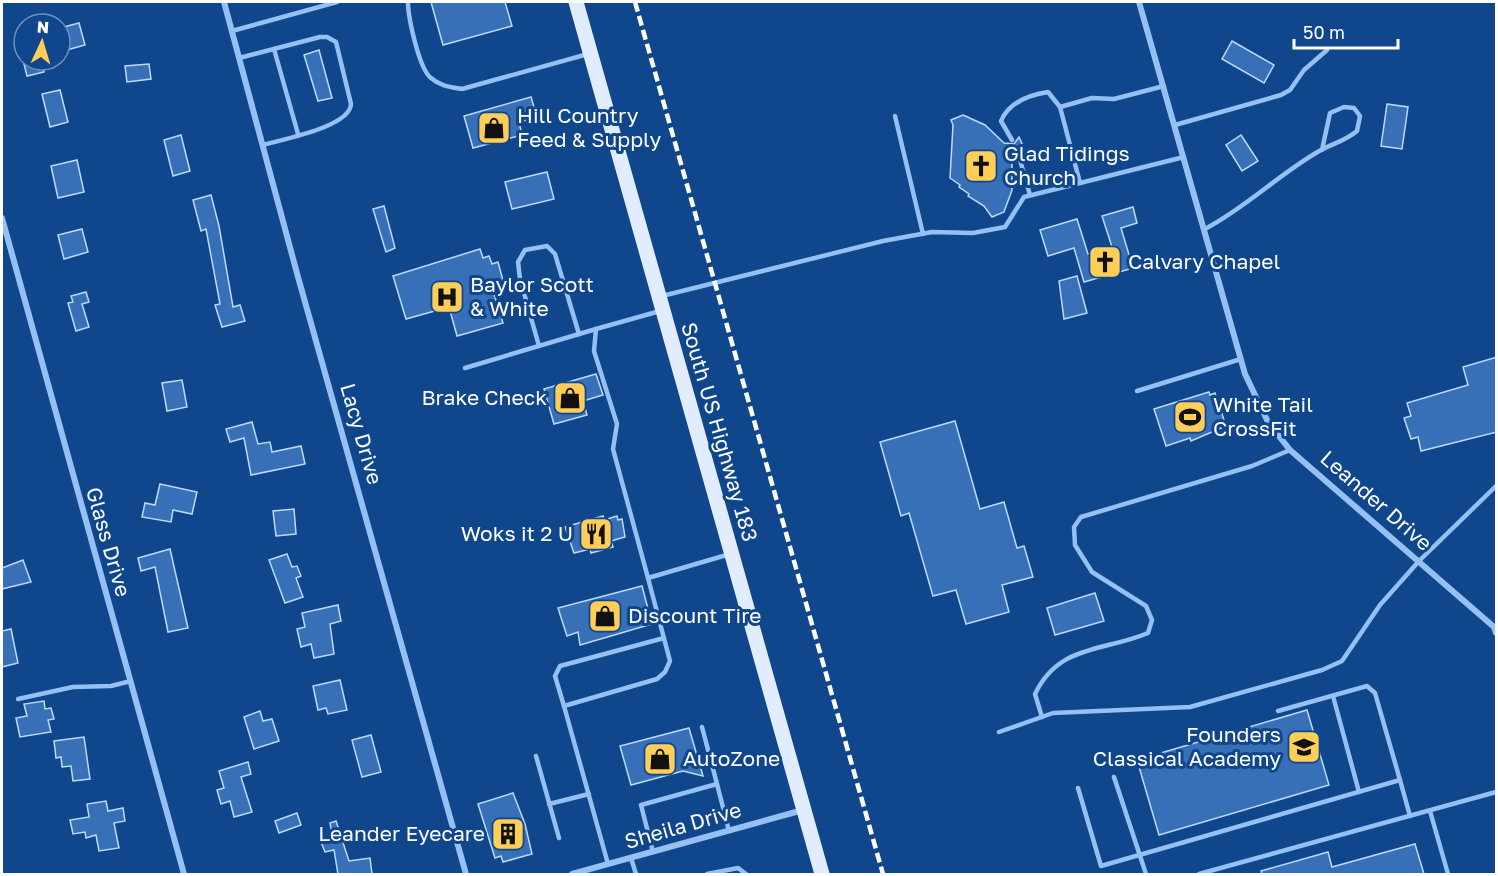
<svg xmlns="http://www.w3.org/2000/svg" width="1498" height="876" font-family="'Golos Text',sans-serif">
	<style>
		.building { fill: #3770b7; stroke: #bddafe; stroke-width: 1.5 }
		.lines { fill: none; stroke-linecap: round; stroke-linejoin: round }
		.service { stroke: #95c0f3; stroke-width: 4.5 }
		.minor { stroke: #95c0f3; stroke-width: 6 }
		.primary { stroke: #e1edff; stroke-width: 15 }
		.rail { stroke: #fff; stroke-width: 4.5; stroke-dasharray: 10 4.5; stroke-linecap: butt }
		.labels { text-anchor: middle; stroke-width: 6; stroke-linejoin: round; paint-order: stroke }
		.poi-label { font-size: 21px; fill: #fff; stroke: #0f468c; text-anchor: start }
		.street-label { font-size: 21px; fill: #fff; stroke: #0f468c }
	</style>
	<rect width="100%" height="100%" fill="#0f468c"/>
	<g class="building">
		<polygon points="431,2 505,2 512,26 443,45"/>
		<polygon points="79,23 85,45 63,51 60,28"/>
		<polygon points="1232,41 1274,65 1264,83 1222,59"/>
		<polygon points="319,50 332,98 318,101 304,55"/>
		<polygon points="23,60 41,60 44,72 27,76"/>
		<polygon points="149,64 151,79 127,82 125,66"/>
		<polygon points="60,90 68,122 50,127 42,94"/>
		<polygon points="531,97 537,117 519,122 522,135 473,148 464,116"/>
		<polygon points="1387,104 1408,107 1402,149 1381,146"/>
		<polygon points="963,115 985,125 1004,143 1014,144 1019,137 1028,157 1018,156 1012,163 1012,190 1004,212 992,217 984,206 968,196 969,194 959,187 960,185 950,178 953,125 951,120"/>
		<polygon points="181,135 190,171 173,176 164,140"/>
		<polygon points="1241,135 1258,161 1242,171 1226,145"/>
		<polygon points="77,160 84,192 58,198 51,166"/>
		<polygon points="547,172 554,199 512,209 505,182"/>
		<polygon points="211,195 219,226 233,307 240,305 245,321 222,327 215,305 220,304 206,229 201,231 193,200"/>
		<polygon points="384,206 395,248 386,252 373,209"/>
		<polygon points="1133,207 1137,223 1121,228 1133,268 1084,282 1074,248 1048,256 1040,230 1077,219 1088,254 1112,247 1102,216"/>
		<polygon points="82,229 88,252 64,259 58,235"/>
		<polygon points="480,249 483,258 489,256 492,264 498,262 504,284 492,287 503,323 457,336 449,307 406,319 393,276"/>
		<polygon points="1077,276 1087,313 1064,319 1059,281"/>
		<polygon points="86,292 89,302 82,304 89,327 76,331 68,303 73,302 71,296"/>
		<polygon points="1497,357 1497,432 1421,451 1418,437 1411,439 1404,418 1411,416 1407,403 1468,385 1463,367"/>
		<polygon points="596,374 603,395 583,401 587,415 554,424 544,389"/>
		<polygon points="182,380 187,407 167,411 162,383"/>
		<polygon points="1209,392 1210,395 1215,393 1226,426 1191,441 1190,438 1166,446 1154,409"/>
		<polygon points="955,421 980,509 1004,502 1017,548 1024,546 1033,577 1002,585 1009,612 966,624 956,590 933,596 909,513 901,516 880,442"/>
		<polygon points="252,422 258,444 270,442 272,452 301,446 305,464 251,475 244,438 230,442 226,429"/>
		<polygon points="160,484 197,492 192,514 173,510 171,522 142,517 145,503 155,505"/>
		<polygon points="294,509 296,534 276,536 273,511"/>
		<polygon points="603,516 604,520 617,516 618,520 622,519 625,537 611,541 613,547 591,553 590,549 574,553 565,527"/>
		<polygon points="170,549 188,628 168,632 155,567 141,571 138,558"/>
		<polygon points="287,554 292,567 297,566 301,576 296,578 303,597 285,603 269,560"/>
		<polygon points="23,560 31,582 2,589 2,568"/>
		<polygon points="642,586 652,624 580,645 578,632 567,636 558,608"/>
		<polygon points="1095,593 1104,621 1055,635 1047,608"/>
		<polygon points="338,605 341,621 330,624 334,654 314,658 311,644 301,647 297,629 305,627 302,613"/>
		<polygon points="11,629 18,663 2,667 2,631"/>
		<polygon points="340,680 347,710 328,714 326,708 318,710 313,686"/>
		<polygon points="44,701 45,709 51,708 54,719 48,720 51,732 20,737 16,718 27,716 24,704"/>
		<polygon points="1307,710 1329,785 1159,835 1137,760"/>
		<polygon points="260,711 263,721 272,719 279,741 254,749 244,717"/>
		<polygon points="689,728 703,776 683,771 631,785 620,746"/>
		<polygon points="371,735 381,772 362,777 352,740"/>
		<polygon points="84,737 90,779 73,781 71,766 62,767 61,757 56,758 54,741"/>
		<polygon points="248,762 251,774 241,777 252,812 234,817 230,801 221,804 217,790 224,788 219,771"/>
		<polygon points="513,793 525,824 532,854 503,862 501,856 495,858 478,804"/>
		<polygon points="106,801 108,811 123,808 125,821 114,823 119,848 99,851 96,835 86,838 85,832 73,834 70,820 89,817 87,804"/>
		<polygon points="297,813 301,825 279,833 275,821"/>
		<polygon points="336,821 349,861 370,858 372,874 338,874 334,850 325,852 321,842 333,839 330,823"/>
		<polygon points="1415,844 1424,874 1262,874 1261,871 1328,852 1332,867"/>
	</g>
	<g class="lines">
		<g class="service">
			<path d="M408 2C408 17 419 69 431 78 440 86 450 87 462 89L588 54"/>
			<polyline points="232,31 337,2"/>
			<polyline points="274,49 298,134"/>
			<path d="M239 58 320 37H327L336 42 351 104C350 127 283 139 263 145"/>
			<polyline points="1060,107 1080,183"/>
			<polyline points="895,116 923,234"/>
			<polyline points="1175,125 1281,95 1290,90 1304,70 1327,50"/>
			<path d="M1012 140 1001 121C1009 102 1029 95 1048 92L1060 107 1092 98 1114 99 1164 86"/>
			<polyline points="1020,160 1030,195"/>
			<path d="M1205 229C1247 207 1280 173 1321 150 1334 143 1345 141 1357 131L1360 116 1354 108 1344 107 1330 113 1322 150"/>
			<polyline points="662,296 883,241 932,232 973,233 1005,227 1024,197 1184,157"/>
			<polyline points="539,346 520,279 518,262 525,250 547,246 555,254 579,334"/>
			<polyline points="465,368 596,329"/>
			<polyline points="1137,391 1241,359"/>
			<polyline points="648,578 613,449 617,424 594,351 596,329 660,311"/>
			<polyline points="1333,696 1359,792"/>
			<polyline points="18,699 73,687 111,686 131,681"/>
			<polyline points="564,706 555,676 560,666 664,638"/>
			<path d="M1042 717 1035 694C1059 644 1103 652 1148 633L1152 620 1146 606 1092 572 1075 545 1074 527 1081 517 1252 466 1290 450"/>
			<polyline points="999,732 1053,713 1190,707 1322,670 1342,661 1380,605 1419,561 1496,486"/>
			<polyline points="536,756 559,838"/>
			<polyline points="1114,777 1146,874"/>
			<polyline points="1400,780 1410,816"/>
			<polyline points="717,784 729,831"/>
			<polyline points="1078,788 1101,866 1400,780 1375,693 1367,686 1278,711"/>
			<polyline points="549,804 589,794"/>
			<polyline points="1430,811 1448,874"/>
			<polyline points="653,852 641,805 717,784 702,727"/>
			<polyline points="631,858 636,874"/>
			<polyline points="608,864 564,706 657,679 665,672 670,661 648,578 730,554"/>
			<polyline points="707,874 738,868 746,874"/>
			<polyline points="1199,874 1496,792"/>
		</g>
		<g class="minor">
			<polyline points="224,2 298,277 466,874"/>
			<polyline points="1139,2 1245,374 1268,422 1290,450 1494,627 1496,633"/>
			<polyline points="2,218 184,874"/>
			<polyline points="572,874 803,810"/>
		</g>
		<polyline class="primary" points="576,2 822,874"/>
		<polyline class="rail" points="635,2 883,874"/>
	</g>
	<defs>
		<g id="shop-square" transform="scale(1.725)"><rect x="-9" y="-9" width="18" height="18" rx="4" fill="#ffce57" stroke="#0f468c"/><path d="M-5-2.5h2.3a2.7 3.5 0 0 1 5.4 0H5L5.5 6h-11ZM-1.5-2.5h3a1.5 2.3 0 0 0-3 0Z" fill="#111"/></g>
		<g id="church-square" transform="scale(1.725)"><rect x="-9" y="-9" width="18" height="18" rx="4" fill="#ffce57" stroke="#0f468c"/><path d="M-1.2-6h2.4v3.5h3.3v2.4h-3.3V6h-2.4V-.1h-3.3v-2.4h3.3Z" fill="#111"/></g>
		<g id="hospital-square" transform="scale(1.725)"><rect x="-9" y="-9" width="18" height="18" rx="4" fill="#ffce57" stroke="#0f468c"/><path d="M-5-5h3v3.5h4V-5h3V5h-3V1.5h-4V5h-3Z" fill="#111"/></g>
		<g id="stadium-square" transform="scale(1.725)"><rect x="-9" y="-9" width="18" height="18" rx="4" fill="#ffce57" stroke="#0f468c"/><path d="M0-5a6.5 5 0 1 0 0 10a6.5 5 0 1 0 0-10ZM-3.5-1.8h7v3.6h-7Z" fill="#111"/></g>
		<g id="restaurant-square" transform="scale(1.725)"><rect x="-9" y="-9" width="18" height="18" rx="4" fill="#ffce57" stroke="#0f468c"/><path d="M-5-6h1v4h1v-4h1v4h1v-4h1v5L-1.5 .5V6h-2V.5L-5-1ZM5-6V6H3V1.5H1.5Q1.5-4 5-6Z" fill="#111"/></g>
		<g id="school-square" transform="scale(1.725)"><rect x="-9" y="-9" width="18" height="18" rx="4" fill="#ffce57" stroke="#0f468c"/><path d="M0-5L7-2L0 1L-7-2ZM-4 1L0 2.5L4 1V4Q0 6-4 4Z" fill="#111"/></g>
		<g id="building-square" transform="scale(1.725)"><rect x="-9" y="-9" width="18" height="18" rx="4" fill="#ffce57" stroke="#0f468c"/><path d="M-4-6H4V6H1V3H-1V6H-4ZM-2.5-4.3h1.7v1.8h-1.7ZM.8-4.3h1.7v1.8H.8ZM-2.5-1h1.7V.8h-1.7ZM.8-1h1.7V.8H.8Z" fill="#111"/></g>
	</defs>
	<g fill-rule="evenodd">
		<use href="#shop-square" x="494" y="128"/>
		<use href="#church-square" x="981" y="166"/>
		<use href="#church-square" x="1105" y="262"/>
		<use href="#hospital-square" x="447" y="297"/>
		<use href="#shop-square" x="570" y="398"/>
		<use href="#stadium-square" x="1190" y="417"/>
		<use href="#restaurant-square" x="596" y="534"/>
		<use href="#shop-square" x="605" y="616"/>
		<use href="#school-square" x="1304" y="747"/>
		<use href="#shop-square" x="660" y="759"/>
		<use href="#building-square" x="508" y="834"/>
	</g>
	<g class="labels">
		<g class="poi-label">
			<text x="517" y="123">Hill Country<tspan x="517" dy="24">Feed &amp; Supply</tspan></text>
			<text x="1004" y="161">Glad Tidings<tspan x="1004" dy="24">Church</tspan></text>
			<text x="1128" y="269">Calvary Chapel</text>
			<text x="470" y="292">Baylor Scott<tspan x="470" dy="24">&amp; White</tspan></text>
			<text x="547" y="405" text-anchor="end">Brake Check</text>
			<text x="1213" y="412">White Tail<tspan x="1213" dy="24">CrossFit</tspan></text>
			<text x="573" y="541" text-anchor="end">Woks it 2 U</text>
			<text x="628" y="623">Discount Tire</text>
			<text x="1281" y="742" text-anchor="end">Founders<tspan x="1281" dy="24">Classical Academy</tspan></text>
			<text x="683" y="766">AutoZone</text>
			<text x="485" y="841" text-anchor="end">Leander Eyecare</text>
		</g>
		<g class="street-label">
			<text transform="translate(719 432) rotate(74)" y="7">South US Highway 183</text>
			<text transform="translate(361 434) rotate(74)" y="7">Lacy Drive</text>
			<text transform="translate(1376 501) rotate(41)" y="7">Leander Drive</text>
			<text transform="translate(108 542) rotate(74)" y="7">Glass Drive</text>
			<text transform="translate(683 826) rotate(-16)" y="7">Sheila Drive</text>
		</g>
	</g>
	<rect width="1498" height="876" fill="none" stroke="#ffffff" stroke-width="6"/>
	<g transform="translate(42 42) rotate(4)"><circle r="28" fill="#0f468c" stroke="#6f90ba" stroke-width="1.5"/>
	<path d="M0-4.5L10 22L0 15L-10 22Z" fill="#ffce57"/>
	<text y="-9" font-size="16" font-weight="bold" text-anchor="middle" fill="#ffffff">N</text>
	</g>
	<path d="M1294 39v9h104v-9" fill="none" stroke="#ffffff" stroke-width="3"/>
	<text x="1303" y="39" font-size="18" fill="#ffffff" stroke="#0f468c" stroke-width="4.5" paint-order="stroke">50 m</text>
</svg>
